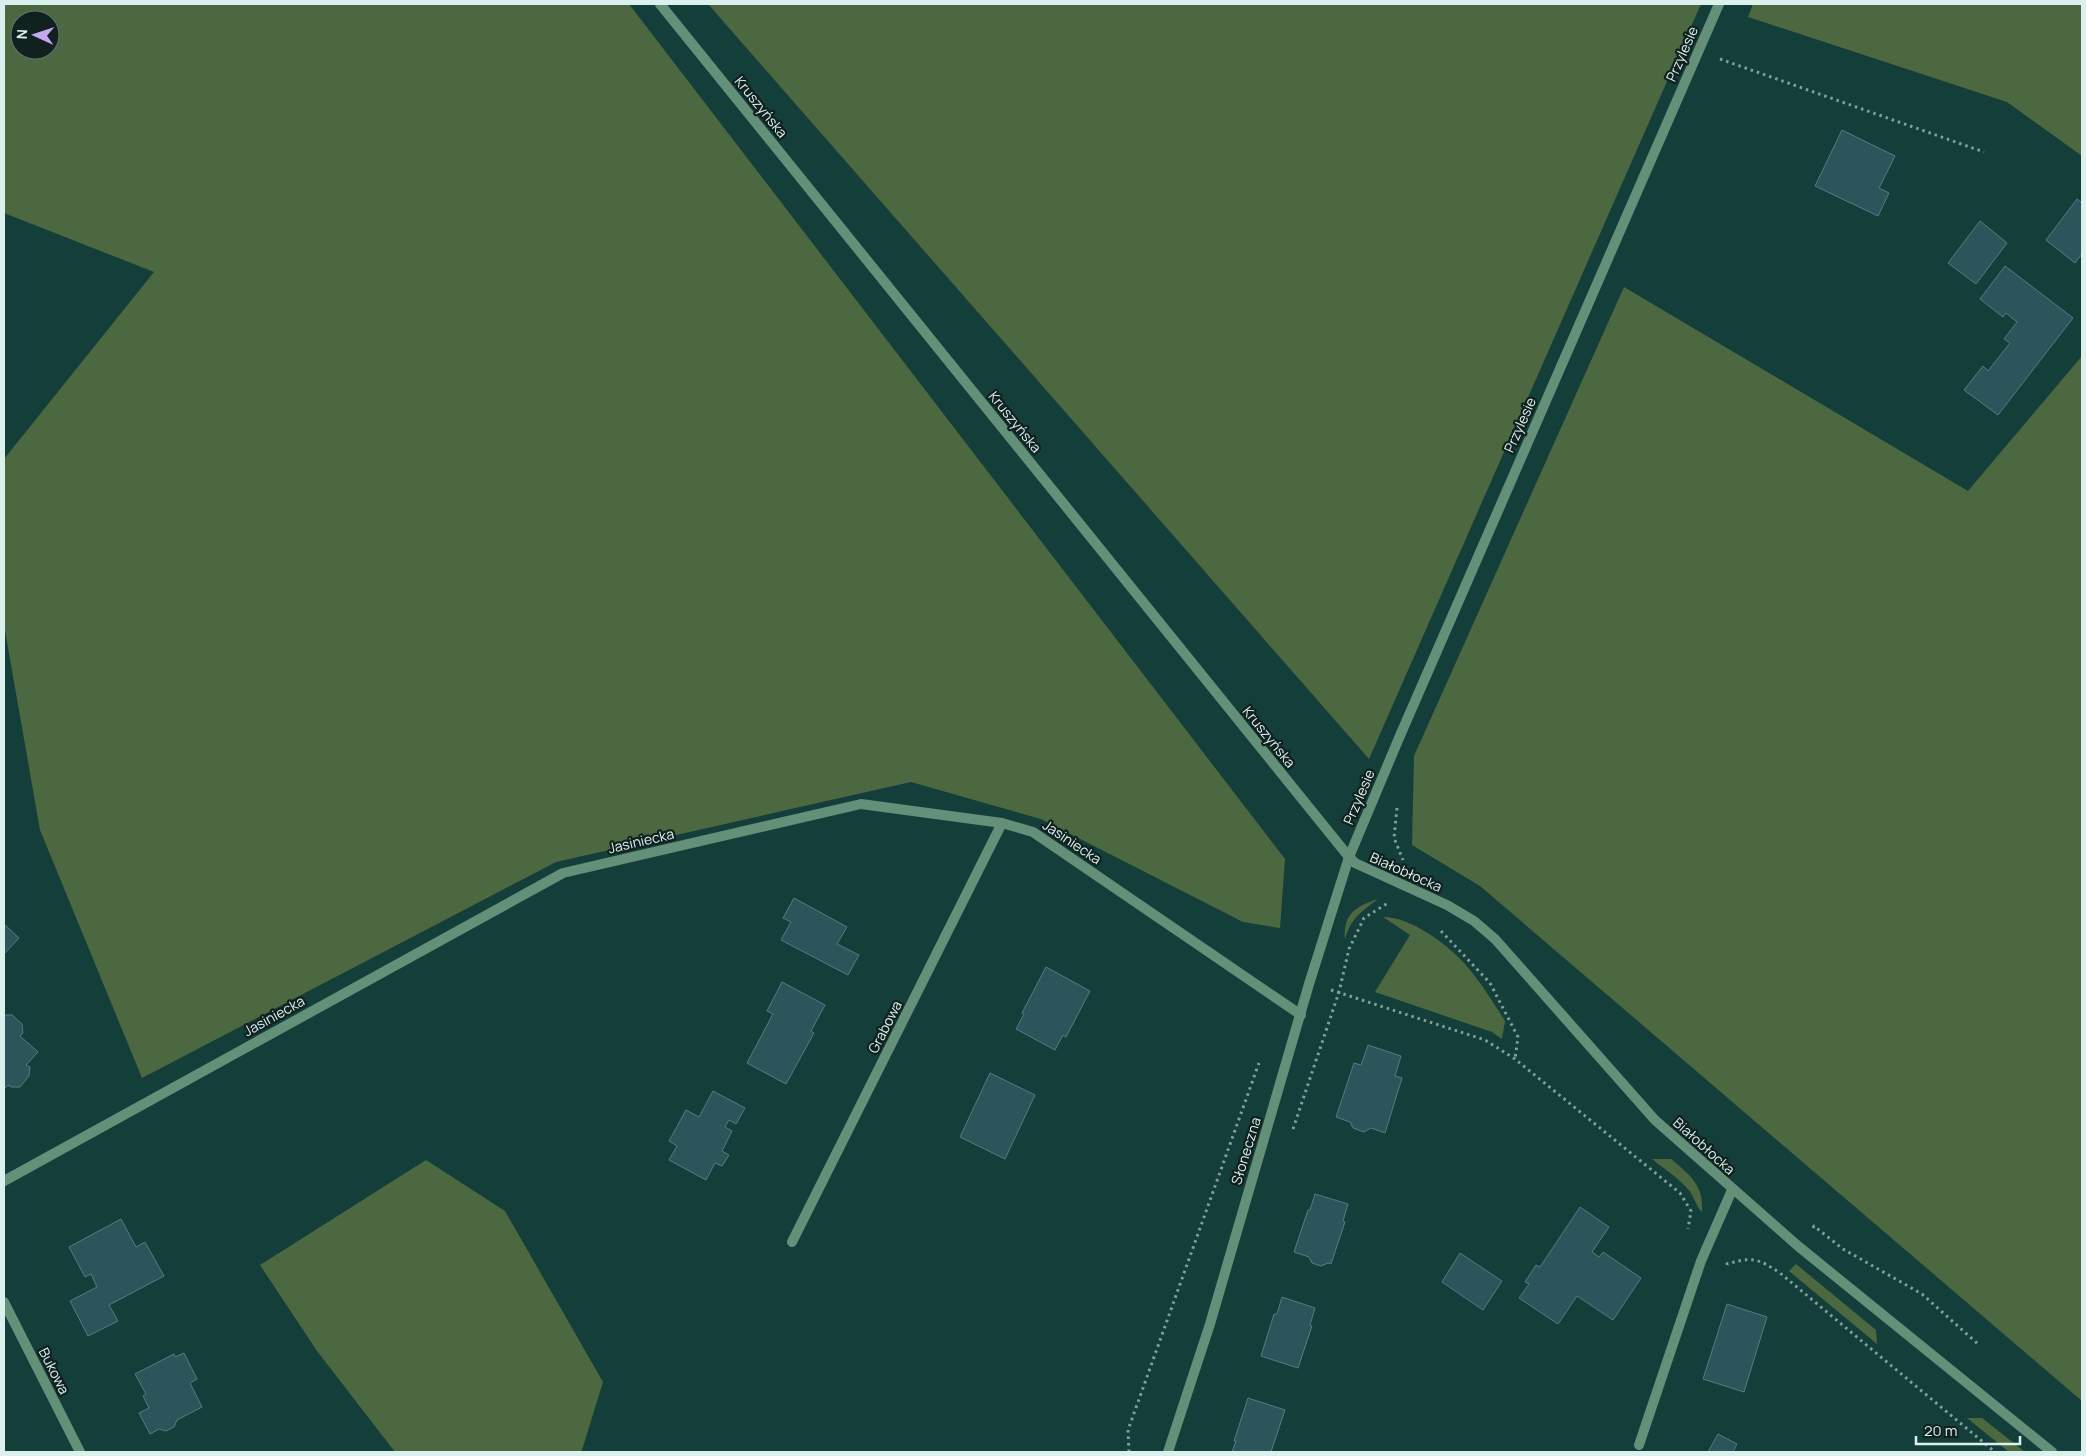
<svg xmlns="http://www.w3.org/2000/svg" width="2086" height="1456" font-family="Manrope,sans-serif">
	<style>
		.green { fill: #4c6841; fill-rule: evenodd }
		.building { fill: #2c555b; stroke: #537d83 }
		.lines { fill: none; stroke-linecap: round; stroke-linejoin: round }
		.path { stroke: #81a09c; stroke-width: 3; stroke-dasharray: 2.5 4; stroke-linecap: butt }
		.lane { stroke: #649079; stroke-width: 10 }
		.street { stroke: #649079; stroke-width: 10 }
		.labels { text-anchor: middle; stroke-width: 4.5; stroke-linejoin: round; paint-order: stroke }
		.street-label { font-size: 14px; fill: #dbf1ed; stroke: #10211f }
	</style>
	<rect width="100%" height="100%" fill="#143e39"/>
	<g class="green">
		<path d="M4 4H629L1285 859 1280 928 1243 922 1041 819 911 782 556 862 142 1078 40 830 4 625V459L154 272 4 213ZM20 20H50V50H20Z"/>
		<polygon points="708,4 1701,4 1369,759"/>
		<polygon points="1753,4 2082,4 2082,156 2007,102 1748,17"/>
		<polygon points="1624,287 1968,491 2082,356 2082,1401 1480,886 1412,845 1414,756"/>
		<path d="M1378 899C1361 912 1351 918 1345 939 1343 914 1356 906 1378 899Z"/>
		<path d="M1383 917C1411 917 1447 944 1465 964 1480 981 1493 1002 1505 1021L1502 1039 1492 1032 1375 992 1410 935Z"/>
		<path d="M1652 1159H1671C1690 1175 1704 1185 1702 1212 1695 1205 1694 1195 1687 1188 1677 1177 1663 1168 1652 1159Z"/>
		<polygon points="426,1160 505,1211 603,1382 582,1450 580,1452 395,1452 317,1351 260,1265"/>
		<polygon points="1796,1264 1876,1330 1877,1344 1789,1271"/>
		<polygon points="1967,1418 1982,1418 2025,1452 2009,1452"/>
	</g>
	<g class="building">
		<polygon points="1842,130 1895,156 1879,188 1889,193 1878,216 1815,186"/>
		<polygon points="2077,199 2082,203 2082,254 2075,263 2046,240"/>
		<polygon points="1980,221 2007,243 1976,284 1948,263"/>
		<polygon points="2005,266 2073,318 1998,415 1964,390 1983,366 1988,371 2010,343 2004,339 2017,322 2006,313 2003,317 1980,299"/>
		<polygon points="794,898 847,927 837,944 859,955 848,975 781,940 791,922 783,918"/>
		<polygon points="4,924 19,938 4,954"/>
		<polygon points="1046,967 1090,991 1066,1037 1063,1035 1055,1050 1016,1029 1024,1014 1022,1013"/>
		<polygon points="782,982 825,1005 811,1031 814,1033 786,1084 747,1063 773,1014 767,1011"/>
		<polygon points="4,1015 12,1015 22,1024 23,1033 20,1036 38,1052 26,1065 30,1067 29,1076 20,1087 11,1087 8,1085 4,1089"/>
		<polygon points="1368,1045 1401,1056 1395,1076 1402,1078 1385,1133 1371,1128 1364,1132 1353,1128 1350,1122 1336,1117 1354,1063 1361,1065"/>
		<polygon points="990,1073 1035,1095 1005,1159 960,1137"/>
		<polygon points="713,1091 745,1108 736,1124 729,1120 725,1127 732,1131 722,1151 729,1155 722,1166 715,1163 706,1180 669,1160 677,1146 669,1141 686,1110 699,1117"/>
		<polygon points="1315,1194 1348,1204 1343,1221 1345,1222 1331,1264 1328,1263 1321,1266 1312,1263 1309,1257 1294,1252 1308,1210 1310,1210"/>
		<polygon points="1580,1207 1609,1227 1592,1252 1599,1257 1603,1252 1641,1278 1613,1320 1577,1296 1558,1324 1519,1298 1529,1284 1525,1282 1536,1265 1540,1267"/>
		<polygon points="121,1219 136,1247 145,1242 164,1276 109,1305 118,1321 88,1336 70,1301 97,1287 91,1274 85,1277 69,1247"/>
		<polygon points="1460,1253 1502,1281 1483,1310 1442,1282"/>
		<polygon points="1282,1297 1315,1308 1310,1325 1312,1326 1298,1368 1261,1356 1274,1314 1277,1314"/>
		<polygon points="1727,1304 1767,1317 1744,1392 1703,1379"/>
		<polygon points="184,1353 197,1379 190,1383 202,1407 177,1420 174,1427 166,1431 159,1429 150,1434 139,1413 149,1408 143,1396 146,1394 135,1374 174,1354 175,1357"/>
		<polygon points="1248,1398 1285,1410 1271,1452 1232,1452 1236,1441 1234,1441"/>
		<polygon points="1718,1434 1737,1444 1733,1452 1708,1452"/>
	</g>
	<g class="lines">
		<g class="path">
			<polyline points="1720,59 1984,152"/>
			<polyline points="1397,808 1394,838 1403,860"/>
			<polyline points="1441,931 1490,983 1518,1037 1515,1059"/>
			<polyline points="1331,990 1485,1040 1515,1059 1680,1193 1691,1211 1688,1229"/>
			<polyline points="1293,1129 1339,992 1349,949 1364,918 1388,903"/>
			<polyline points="1813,1228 1814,1226 1843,1249 1922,1294 1979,1345"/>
			<path d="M1726 1263 1728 1264C1752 1256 1759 1259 1780 1273L1995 1452"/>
			<polyline points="1129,1452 1128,1430 1259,1063"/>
		</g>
		<polyline class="lane" points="1639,1445 1701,1261 1732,1190"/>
		<g class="street">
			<polyline points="660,4 1349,857 1355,863 1447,905 1474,921 1495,939 1655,1120 1798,1246 2052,1452"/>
			<polyline points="4,1181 563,873 861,804 1002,823 1033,832 1301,1015"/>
			<polyline points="792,1242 1002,823"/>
			<polyline points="4,1302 80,1452"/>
			<polyline points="1168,1452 1210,1324 1309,984 1349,857 1399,738 1719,4"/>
		</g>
	</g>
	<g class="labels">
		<g class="street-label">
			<text transform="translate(1682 54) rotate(-66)" y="5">Przylesie</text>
			<text transform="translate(761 107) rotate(51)" y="5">Kruszyńska</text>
			<text transform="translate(1015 422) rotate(51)" y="5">Kruszyńska</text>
			<text transform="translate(1520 425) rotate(-66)" y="5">Przylesie</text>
			<text transform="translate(1269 737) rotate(51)" y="5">Kruszyńska</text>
			<text transform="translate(1359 797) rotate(-67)" y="5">Przylesie</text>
			<text transform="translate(641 841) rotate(-13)" y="5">Jasiniecka</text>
			<text transform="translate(1072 842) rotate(34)" y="5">Jasiniecka</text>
			<text transform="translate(1406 872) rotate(24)" y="5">Białobłocka</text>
			<text transform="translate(274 1016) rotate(-29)" y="5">Jasiniecka</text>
			<text transform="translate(885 1027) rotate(-63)" y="5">Grabowa</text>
			<text transform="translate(1704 1146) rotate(42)" y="5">Białobłocka</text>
			<text transform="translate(1246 1151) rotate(-73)" y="5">Słoneczna</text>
			<text transform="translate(54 1371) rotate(63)" y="5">Bukowa</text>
		</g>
	</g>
	<rect width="2086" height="1456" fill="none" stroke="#dbf1ed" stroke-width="10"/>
	<g transform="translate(35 35) rotate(273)"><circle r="24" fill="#10211f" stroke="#617471"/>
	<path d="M0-4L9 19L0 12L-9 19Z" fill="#c4a7f1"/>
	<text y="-8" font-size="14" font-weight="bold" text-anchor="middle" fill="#dbf1ed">N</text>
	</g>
	<path d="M1916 1436v8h104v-8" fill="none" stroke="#dbf1ed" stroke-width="2.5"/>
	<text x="1924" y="1436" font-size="15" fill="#dbf1ed" stroke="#10211f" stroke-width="4" paint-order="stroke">20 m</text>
</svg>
